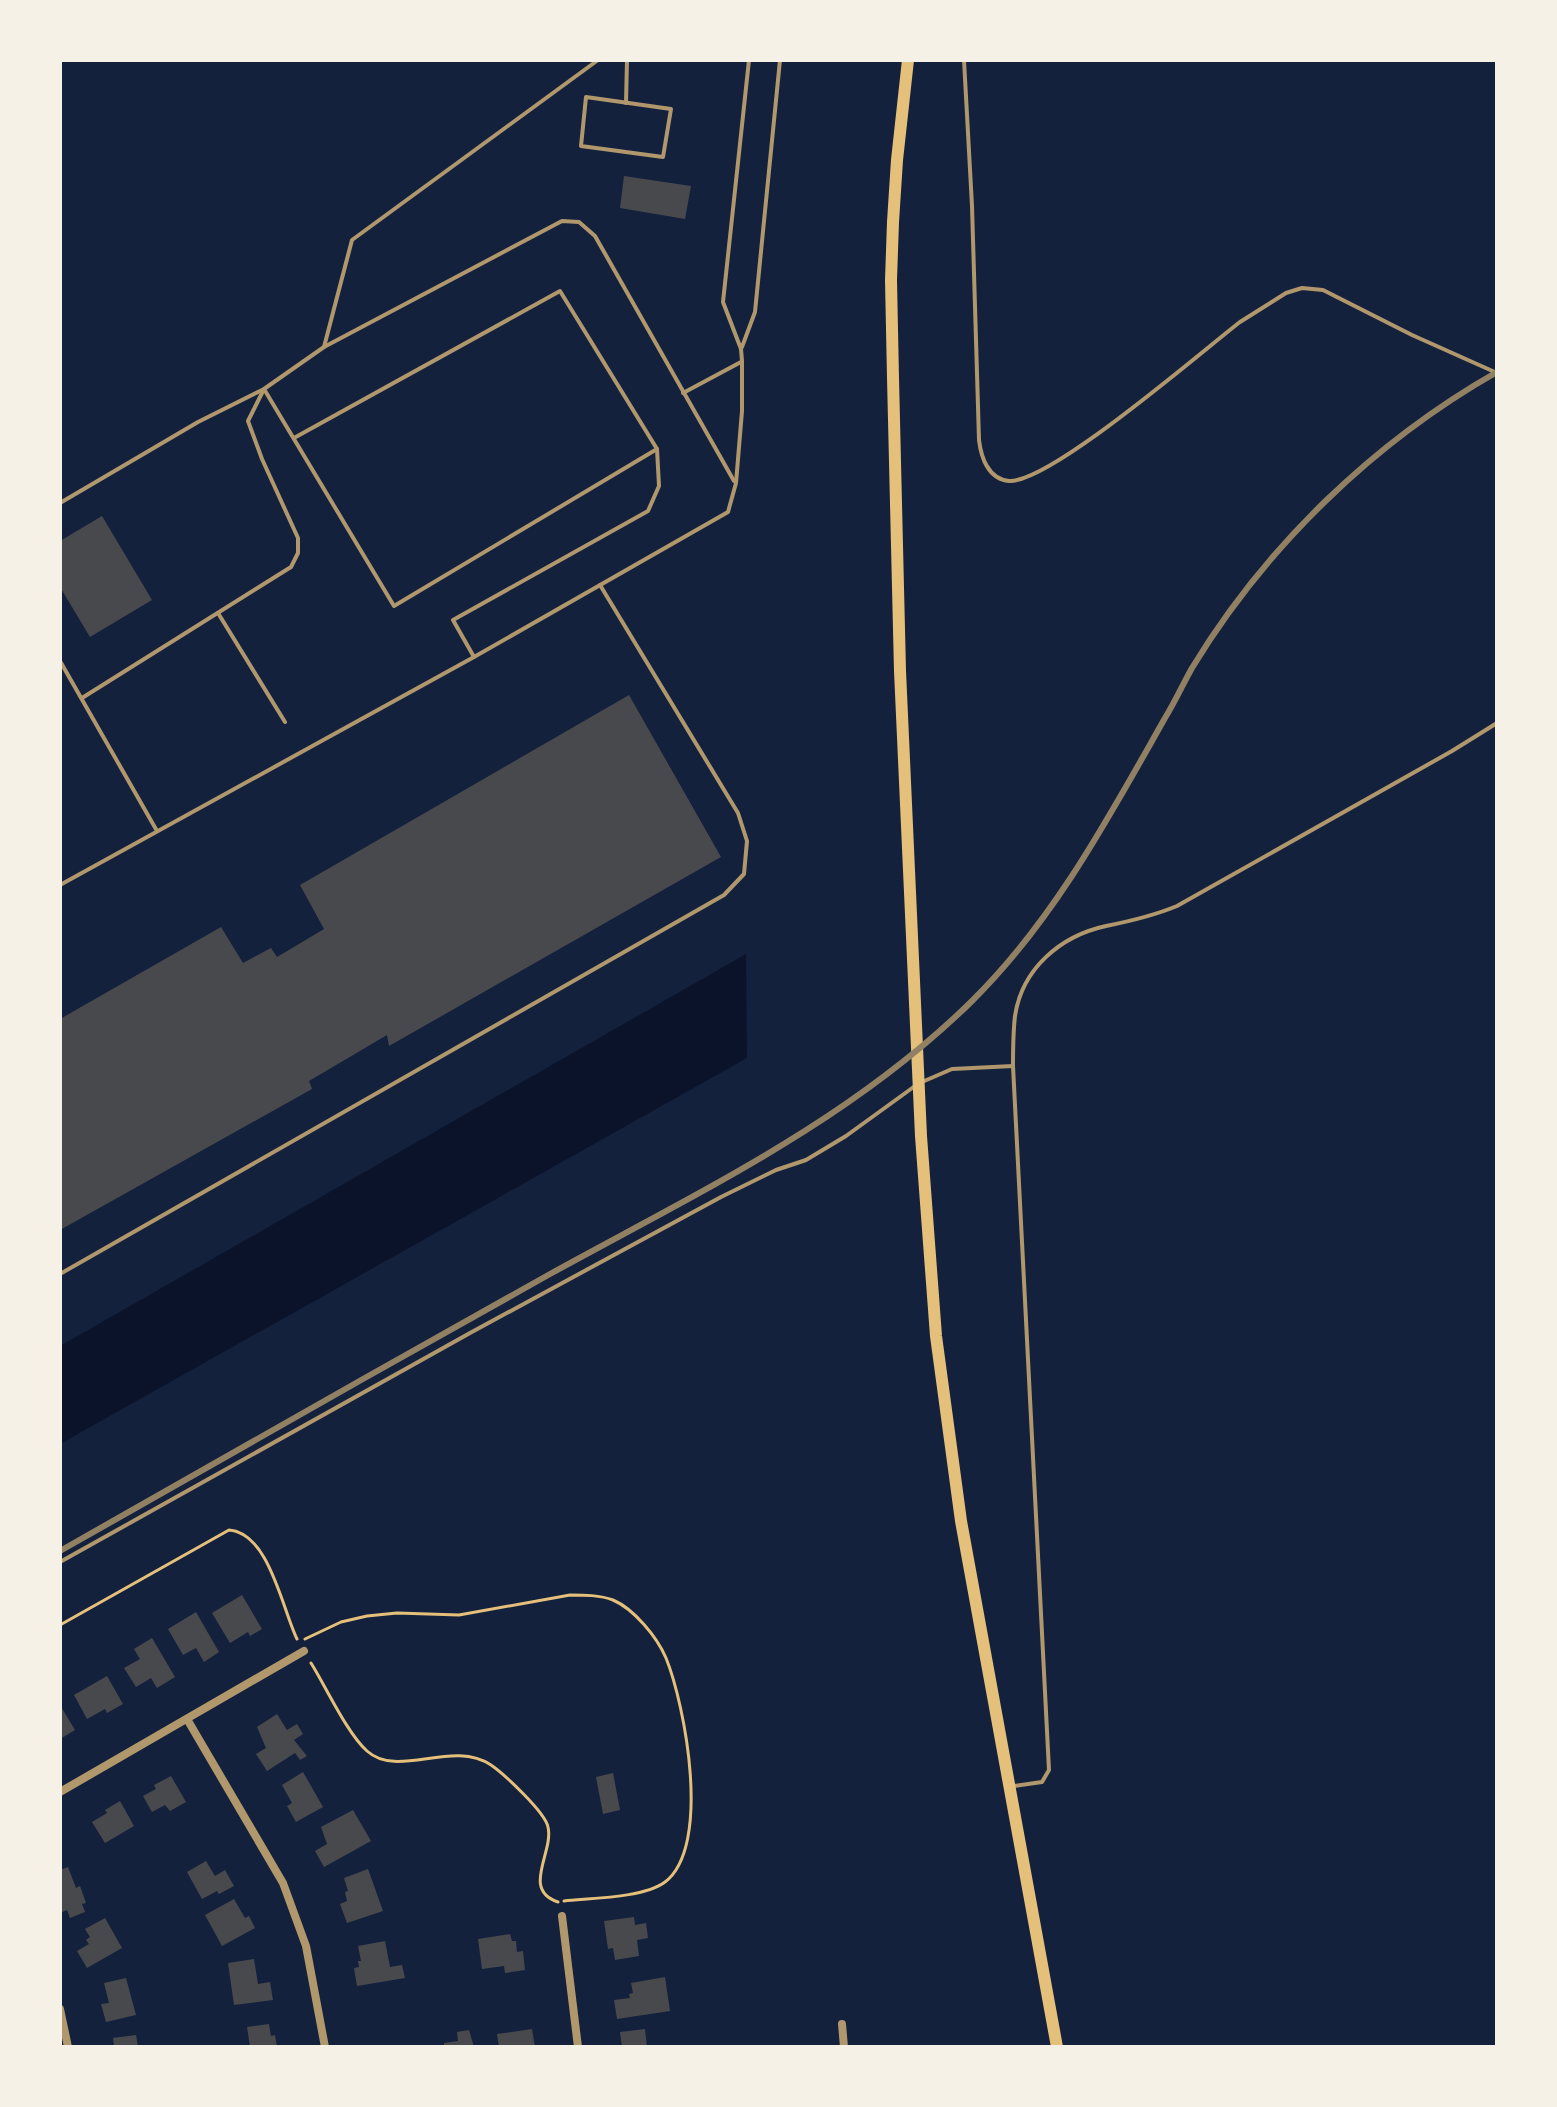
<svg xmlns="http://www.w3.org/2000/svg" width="1557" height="2107" font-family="Figtree,sans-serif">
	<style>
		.water { fill: #0b132b }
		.building { fill: #48494c }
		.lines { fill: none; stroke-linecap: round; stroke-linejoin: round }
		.path { stroke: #e5c07b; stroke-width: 3 }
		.service { stroke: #b1986c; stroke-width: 4 }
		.minor { stroke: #b1986c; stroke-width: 8 }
		.secondary { stroke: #e5c07b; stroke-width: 12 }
		.rail { stroke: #918062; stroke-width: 6 }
	</style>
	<rect width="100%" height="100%" fill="#14213d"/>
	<polygon class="water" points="746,954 747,1058 60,1444 60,1346"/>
	<g class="building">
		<polygon points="624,176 691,186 685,219 620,208"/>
		<polygon points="102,516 152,600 90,637 60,587 60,541"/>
		<polygon points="629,695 721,857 389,1046 387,1035 309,1081 312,1089 60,1230 60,1019 221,927 243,963 271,948 277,957 324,929 300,885"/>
		<polygon points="242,1595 262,1629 250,1636 248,1632 230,1643 212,1613"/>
		<polygon points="196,1612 219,1652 204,1662 196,1648 183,1655 168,1629"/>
		<polygon points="152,1638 175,1677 157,1688 151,1678 136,1687 124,1668 140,1659 134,1649"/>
		<polygon points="107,1676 123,1704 107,1713 105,1709 87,1719 74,1695"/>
		<polygon points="60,1705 75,1730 60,1739"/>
		<polygon points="277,1714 287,1730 297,1724 303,1734 294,1740 307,1756 300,1760 295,1753 267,1771 256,1754 266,1748 257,1727"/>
		<polygon points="303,1772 323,1807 296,1822 287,1806 292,1803 282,1785"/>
		<polygon points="613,1773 620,1810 603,1814 596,1777"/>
		<polygon points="171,1776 186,1802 170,1811 165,1805 152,1812 143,1796 156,1789 154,1785"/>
		<polygon points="120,1801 134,1826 105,1843 92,1822 107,1813 105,1810"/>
		<polygon points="353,1810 371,1841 324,1867 315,1851 327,1844 321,1827"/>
		<polygon points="206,1861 215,1876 225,1870 234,1886 219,1894 217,1891 202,1899 187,1872"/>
		<polygon points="68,1867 76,1888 80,1886 86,1903 82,1904 85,1912 70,1918 67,1910 60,1913 60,1870"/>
		<polygon points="368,1869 383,1911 347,1923 340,1904 347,1901 345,1892 348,1891 344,1878"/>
		<polygon points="234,1899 245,1918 249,1916 255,1928 222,1946 205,1915"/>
		<polygon points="634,1917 635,1925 646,1923 648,1938 637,1940 639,1956 615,1960 613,1948 608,1949 604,1921"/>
		<polygon points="105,1918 122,1948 87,1968 77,1951 89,1944 86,1940 90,1937 85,1929"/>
		<polygon points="510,1934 512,1941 516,1941 517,1952 523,1951 525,1970 505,1973 504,1966 482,1969 478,1939"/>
		<polygon points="385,1941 390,1967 402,1965 405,1978 357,1986 354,1968 359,1967 358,1961 361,1961 358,1946"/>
		<polygon points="254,1959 258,1984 270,1982 273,2000 234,2005 228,1963"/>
		<polygon points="665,1977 670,2011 617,2019 614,2000 630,1998 629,1994 633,1993 631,1983"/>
		<polygon points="126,1978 136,2015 106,2022 101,2004 109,2003 104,1983"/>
		<polygon points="269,2024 271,2036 275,2035 277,2047 250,2047 247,2027"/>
		<polygon points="532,2029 535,2047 499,2047 497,2034"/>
		<polygon points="645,2029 647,2047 622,2047 620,2032"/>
		<polygon points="469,2030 474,2047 444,2047 444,2043 458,2041 457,2032"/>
		<polygon points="136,2035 138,2047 114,2047 113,2038"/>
	</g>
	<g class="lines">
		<g class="path">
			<path d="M60 1625 229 1530C269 1533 282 1608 297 1639"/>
			<path d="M305 1639 341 1622 367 1616 397 1613 459 1615 570 1595C584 1595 600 1595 613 1600 634 1609 657 1637 666 1658 685 1705 712 1846 665 1882 644 1898 591 1898 564 1901"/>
			<path d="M311 1663C326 1687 347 1733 367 1751 398 1779 452 1739 491 1765 504 1774 545 1812 548 1827 554 1852 521 1890 558 1902"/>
		</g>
		<g class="service">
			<path d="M964 60 972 206 979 440C981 457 988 479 1009 481 1050 483 1201 352 1240 322L1286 293 1302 288 1323 290 1412 335 1497 373"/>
			<polygon points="586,97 671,109 663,157 581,146"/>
			<polyline points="626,103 627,60"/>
			<polyline points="324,347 562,221 579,222 595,236 734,481"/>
			<polyline points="742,347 755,312 780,60"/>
			<polyline points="683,393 741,362"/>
			<polyline points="294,438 560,291 657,449 394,606 264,389 324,347 352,240 598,60"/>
			<polyline points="60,503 198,422 262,390"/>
			<polyline points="218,613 285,722"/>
			<polyline points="474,657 453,620 648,511 659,486 657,449"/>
			<polyline points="60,661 157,831"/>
			<polyline points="82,698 291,567 298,553 298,538 262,459 248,421 264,389"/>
			<polyline points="60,885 474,657 728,512 736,483 742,411 742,361 741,349 723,302 749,60"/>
			<polyline points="922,1082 952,1069 1013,1066"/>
			<polyline points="60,1274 724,895 744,874 747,841 738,813 600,585"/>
			<polyline points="60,1562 470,1333 721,1197 776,1170 806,1160 846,1136 915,1086"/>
			<path d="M1014 1786 1042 1782 1049 1770 1013 1066C1013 1050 1013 1033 1015 1016 1022 969 1060 936 1106 926 1131 921 1153 916 1177 906L1452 751 1497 723"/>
			<polyline points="1495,2047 1497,2047"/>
		</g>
		<g class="minor">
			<polyline points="187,1719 283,1883 306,1946 325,2047"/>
			<polyline points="60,1792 304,1651"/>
			<polyline points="562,1916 578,2047"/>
			<polyline points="60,2009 68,2047"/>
			<polyline points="842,2024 844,2047"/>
		</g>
		<polyline class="secondary" points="908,60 897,160 893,222 891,280 893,378 900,671 921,1136 936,1336 961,1521 1057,2047"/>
		<path class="rail" d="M60 1551C223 1459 386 1365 550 1274 699 1192 850 1121 972 1001 1054 920 1109 817 1165 718 1175 702 1183 684 1192 668 1266 546 1374 442 1497 372"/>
	</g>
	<rect width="1557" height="2107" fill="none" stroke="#f6f1e7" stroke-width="124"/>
</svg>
